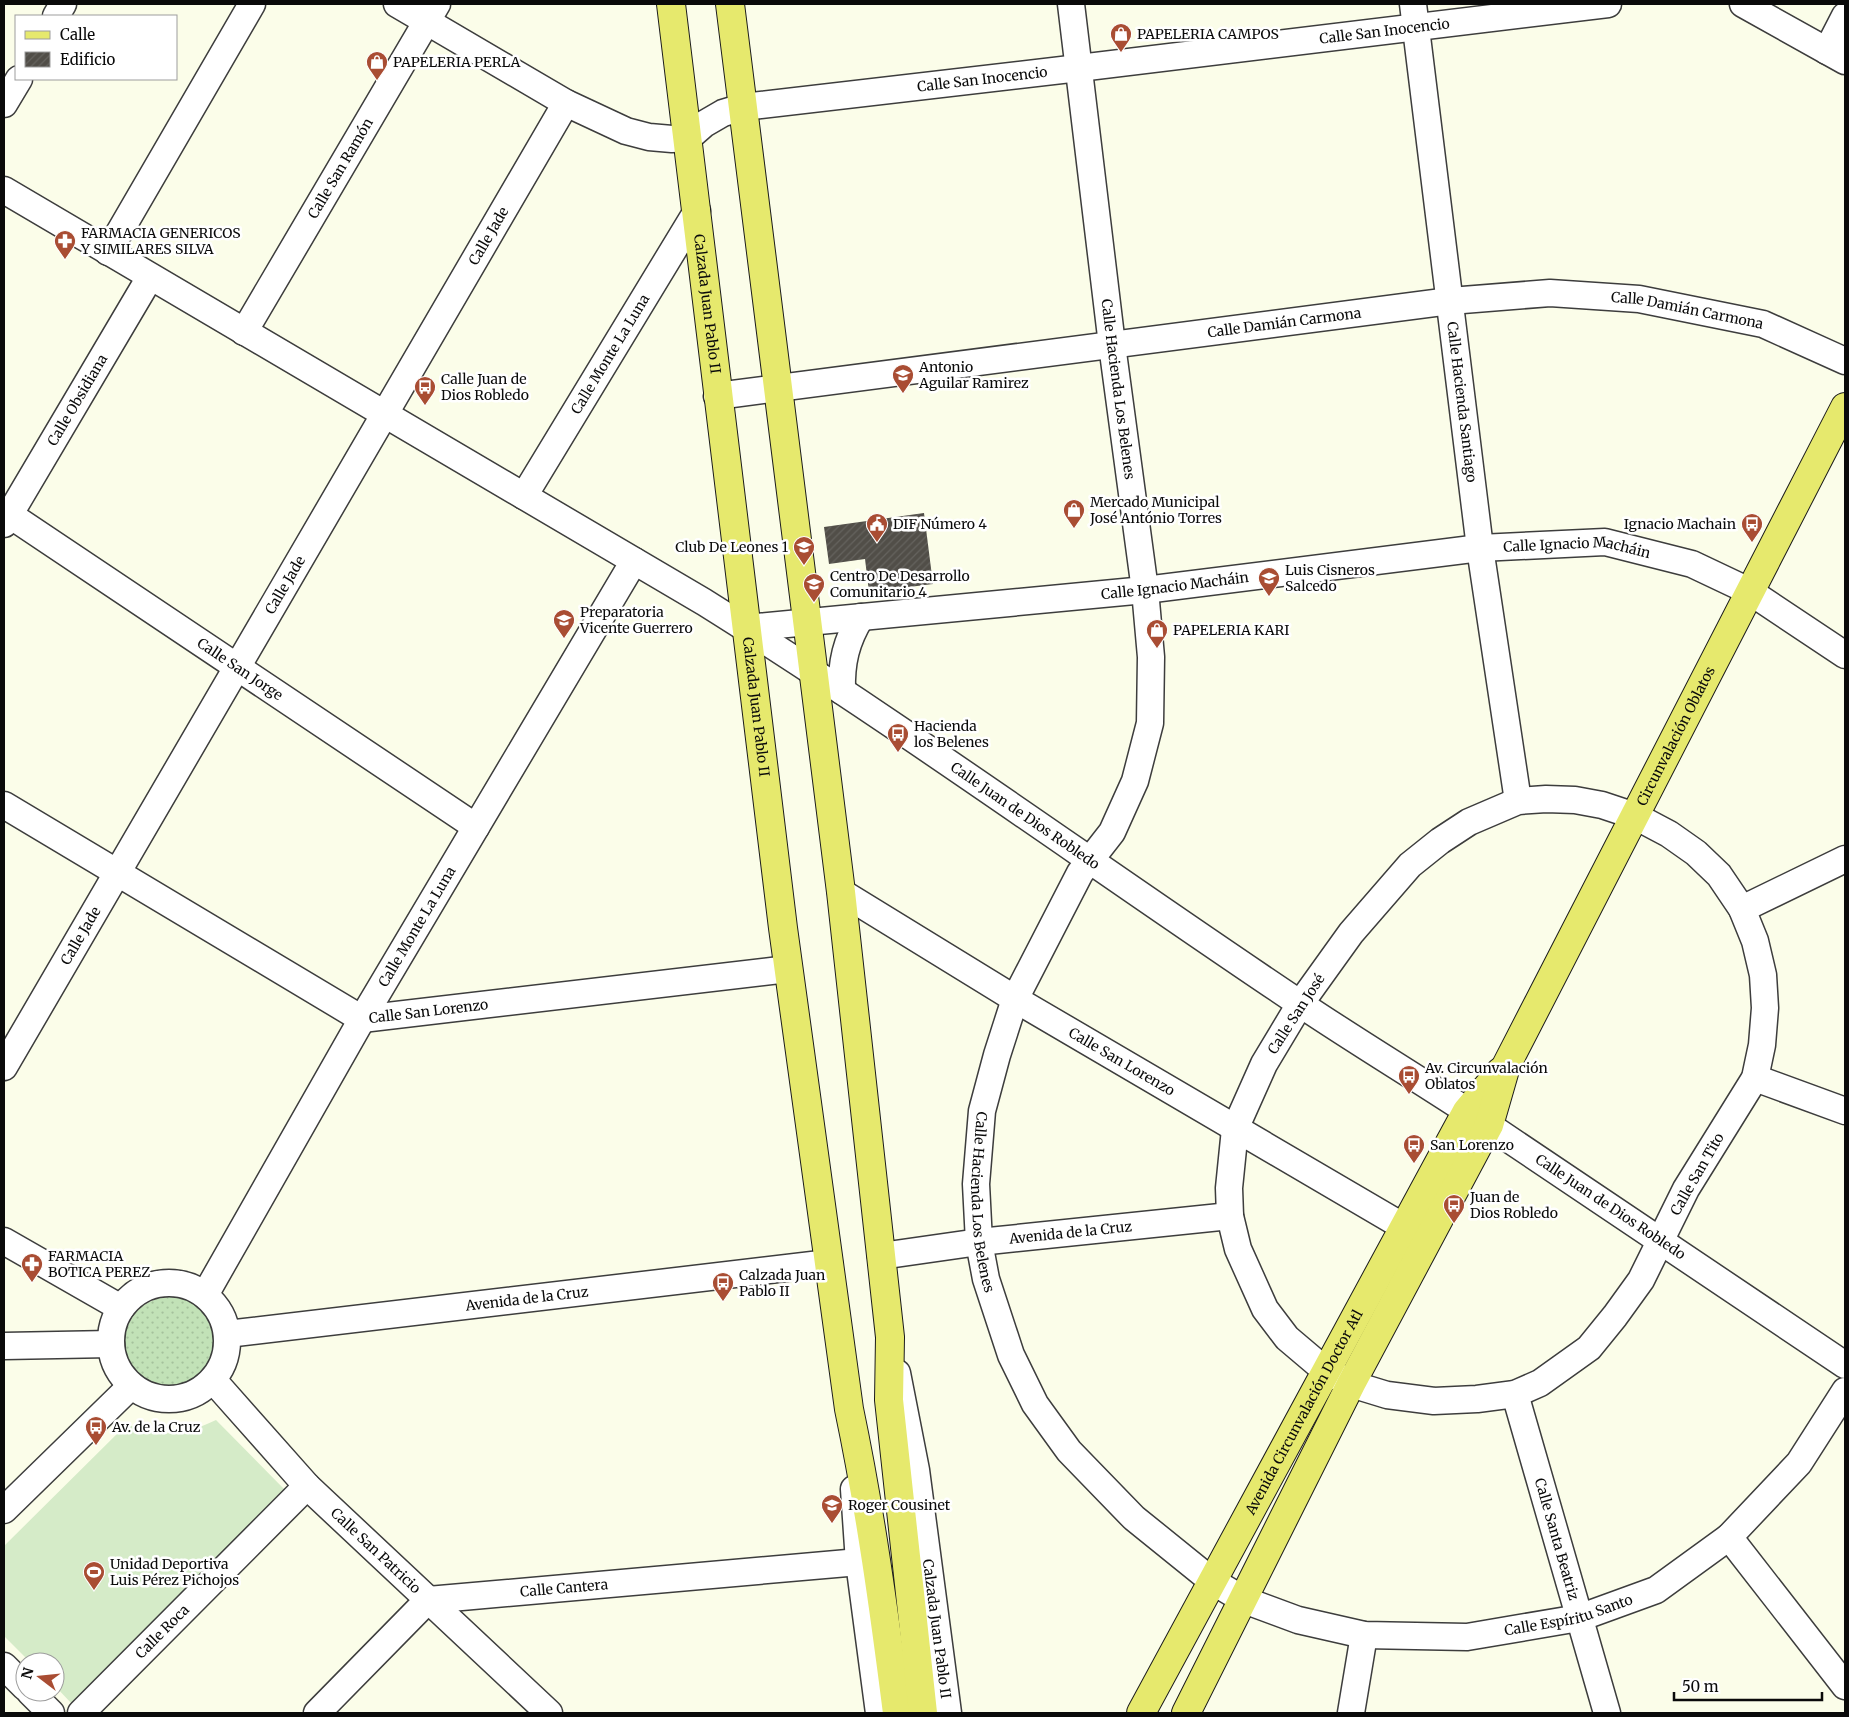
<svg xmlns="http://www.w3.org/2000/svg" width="1849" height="1717" font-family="Merriweather,serif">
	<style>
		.garden { fill: url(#garden-dots) }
		.pitch { fill: #d5ebc8 }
		.building { fill: url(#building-hatch) }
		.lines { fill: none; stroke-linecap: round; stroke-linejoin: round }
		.minor-casing { stroke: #3d3d3d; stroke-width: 29 }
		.major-casing { stroke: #1b1b1b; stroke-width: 30 }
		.minor { stroke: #fff; stroke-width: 26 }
		.major { stroke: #e6e96d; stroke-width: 28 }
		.labels { text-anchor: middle; stroke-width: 5; stroke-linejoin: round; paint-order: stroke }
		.street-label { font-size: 14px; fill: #0a0a0a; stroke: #fff }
		.poi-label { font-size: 14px; fill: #0a0a0a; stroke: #fff; text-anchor: start }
	</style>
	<defs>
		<pattern id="garden-dots" width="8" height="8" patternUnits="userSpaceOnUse" patternTransform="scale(1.25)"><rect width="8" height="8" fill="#c2e2b7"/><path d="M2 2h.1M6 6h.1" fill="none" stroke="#a5c19c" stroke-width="1.8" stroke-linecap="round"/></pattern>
		<pattern id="building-hatch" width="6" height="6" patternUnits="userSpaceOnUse" patternTransform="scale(1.25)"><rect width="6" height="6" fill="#514e48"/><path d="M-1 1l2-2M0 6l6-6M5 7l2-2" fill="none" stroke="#65635e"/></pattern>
	</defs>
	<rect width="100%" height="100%" fill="#fbfde9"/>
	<circle class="garden" cx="170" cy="1342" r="45"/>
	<path class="pitch" d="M216 1420 284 1489 72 1704 55 1686V1662H30L4 1636V1546L127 1424C160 1438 183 1436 216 1420Z"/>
	<polygon class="building" points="924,513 933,584 869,592 865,559 829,564 824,527"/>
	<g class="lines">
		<g class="minor-casing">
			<g id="minor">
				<path id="s1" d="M397 4 566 103 626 131 649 137 672 139 688 138 704 124 723 113 743 107 1079 68 1608 4"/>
				<path id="s2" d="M1071 4 1112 345 1145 590 1151 657 1150 723 1135 781 1112 832 1080 873 1015 999 997 1055 982 1111 976 1184 979 1242 986 1279 1011 1355 1035 1404 1069 1451 1134 1518 1212 1581 1244 1600 1298 1620 1364 1635 1467 1637 1579 1618 1656 1590 1729 1537 1799 1463 1845 1391"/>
				<path id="s3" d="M1413 4 1480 548 1518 801"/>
				<polyline points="1743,4 1845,61"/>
				<polyline points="56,16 63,4"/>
				<polyline points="1827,51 1845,16"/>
				<polyline points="4,104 19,79"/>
				<path id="s4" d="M4 190 704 602C907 729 1100 870 1299 1003 1354 1040 1412 1075 1467 1111 1594 1195 1720 1280 1845 1365"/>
				<polyline points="108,252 252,4"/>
				<path id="s5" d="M244 332 437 4"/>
				<path id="s6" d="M717 396 1450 301 1550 293 1639 299 1763 324 1845 361"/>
				<path id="s7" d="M524 496 697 211"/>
				<path id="s8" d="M4 511 476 827"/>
				<path id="s9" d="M4 524 150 277"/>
				<path id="s10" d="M746 628 1145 590 1480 548 1605 542 1692 564 1749 591 1845 655"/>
				<path d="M842 691C841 663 846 641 861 617"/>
				<polygon points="1546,799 1575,800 1602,805 1635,816 1669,834 1696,853 1719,875 1742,909 1755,941 1763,975 1765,1008 1762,1045 1755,1078 1686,1189 1641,1280 1615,1316 1589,1348 1540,1383 1515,1394 1477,1399 1434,1401 1387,1395 1351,1384 1326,1371 1287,1338 1265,1309 1238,1249 1230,1216 1229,1188 1235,1129 1264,1064 1300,1004 1351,933 1410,865 1440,841 1469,822 1518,801"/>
				<path id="s11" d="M4 805 362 1019 788 969"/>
				<path id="s12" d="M841 892 1015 999 1404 1227"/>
				<polyline points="1742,909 1845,859"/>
				<path id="s13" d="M4 1067 566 103"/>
				<polyline points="1755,1078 1845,1111"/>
				<polyline points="4,1241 121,1308"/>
				<path id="s14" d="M881 1256 979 1242 1230 1216"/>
				<circle cx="169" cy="1341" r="58"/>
				<path id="s15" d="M205 1295 362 1019 634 561"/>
				<path id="s16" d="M227 1334 829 1263"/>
				<polyline points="4,1346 111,1344"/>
				<path id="s17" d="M897 1373 916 1470 948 1713"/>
				<path id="s18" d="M213 1380 307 1486 549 1713"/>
				<path id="s19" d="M1515 1394 1607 1713"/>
				<polyline points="854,1489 859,1562 879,1713"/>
				<polyline points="4,1510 131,1386"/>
				<polyline points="1729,1537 1845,1686"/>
				<polyline points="4,1666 25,1687"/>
				<polyline points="30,1692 51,1713"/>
				<path id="s20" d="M81 1713 307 1486"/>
				<path id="s21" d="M317 1713 428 1600 859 1562"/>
				<polyline points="1351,1713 1364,1635"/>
			</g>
		</g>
		<g class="major-casing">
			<g id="major">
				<path id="s22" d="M671 4 783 928 849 1409C870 1509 884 1611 897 1713"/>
				<polyline points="730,4 841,892 890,1337 889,1400 923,1713"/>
				<path id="s23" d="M1141 1713 1467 1111 1500 1072"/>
				<path id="s24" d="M1186 1713 1351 1384 1489 1125 1506 1066 1845 407"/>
			</g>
		</g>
		<use href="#minor" class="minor"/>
		<use href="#major" class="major"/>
	</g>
	<defs>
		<g id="shop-pin" transform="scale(1.125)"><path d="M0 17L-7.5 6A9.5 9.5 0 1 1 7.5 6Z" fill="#a94d33" stroke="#fff"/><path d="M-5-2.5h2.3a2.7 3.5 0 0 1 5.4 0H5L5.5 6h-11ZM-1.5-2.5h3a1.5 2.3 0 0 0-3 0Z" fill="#fff"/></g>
		<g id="pharmacy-pin" transform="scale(1.125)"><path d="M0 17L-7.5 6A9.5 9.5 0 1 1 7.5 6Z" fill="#a94d33" stroke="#fff"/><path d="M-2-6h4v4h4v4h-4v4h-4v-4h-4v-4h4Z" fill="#fff"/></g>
		<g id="school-pin" transform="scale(1.125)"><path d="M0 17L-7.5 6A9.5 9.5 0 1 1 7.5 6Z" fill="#a94d33" stroke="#fff"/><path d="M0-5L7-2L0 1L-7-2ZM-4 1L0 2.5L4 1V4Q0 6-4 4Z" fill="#fff"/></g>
		<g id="bus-pin" transform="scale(1.125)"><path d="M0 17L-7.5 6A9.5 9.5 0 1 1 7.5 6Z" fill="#a94d33" stroke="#fff"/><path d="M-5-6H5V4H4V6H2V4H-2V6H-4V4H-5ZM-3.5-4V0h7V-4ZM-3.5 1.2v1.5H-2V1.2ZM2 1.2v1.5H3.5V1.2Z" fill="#fff"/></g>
		<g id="civic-pin" transform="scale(1.125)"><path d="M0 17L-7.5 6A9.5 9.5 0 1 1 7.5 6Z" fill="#a94d33" stroke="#fff"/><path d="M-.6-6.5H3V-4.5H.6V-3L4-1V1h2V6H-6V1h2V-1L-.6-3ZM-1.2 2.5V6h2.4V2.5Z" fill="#fff"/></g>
		<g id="university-pin" transform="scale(1.125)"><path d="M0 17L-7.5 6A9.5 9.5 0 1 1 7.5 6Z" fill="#a94d33" stroke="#fff"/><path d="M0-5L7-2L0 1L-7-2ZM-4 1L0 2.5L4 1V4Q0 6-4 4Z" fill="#fff"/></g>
		<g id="stadium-pin" transform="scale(1.125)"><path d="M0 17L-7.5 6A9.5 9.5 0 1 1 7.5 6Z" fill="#a94d33" stroke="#fff"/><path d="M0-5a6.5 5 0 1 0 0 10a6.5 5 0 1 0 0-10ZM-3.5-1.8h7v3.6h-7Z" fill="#fff"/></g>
	</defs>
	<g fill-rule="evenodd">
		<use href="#shop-pin" x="1121" y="34"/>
		<use href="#shop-pin" x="377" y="62"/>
		<use href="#pharmacy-pin" x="65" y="241"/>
		<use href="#school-pin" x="903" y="375"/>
		<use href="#bus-pin" x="425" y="387"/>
		<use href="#shop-pin" x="1074" y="510"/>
		<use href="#civic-pin" x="877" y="524"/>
		<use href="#bus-pin" x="1752" y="524"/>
		<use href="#school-pin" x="804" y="547"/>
		<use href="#school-pin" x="1269" y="578"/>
		<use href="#school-pin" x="814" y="584"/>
		<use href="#university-pin" x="564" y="620"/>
		<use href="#shop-pin" x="1157" y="630"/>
		<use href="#bus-pin" x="898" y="734"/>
		<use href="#bus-pin" x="1409" y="1076"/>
		<use href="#bus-pin" x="1414" y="1145"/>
		<use href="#bus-pin" x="1454" y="1205"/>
		<use href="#pharmacy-pin" x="32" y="1264"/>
		<use href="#bus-pin" x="723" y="1283"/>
		<use href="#bus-pin" x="96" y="1427"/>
		<use href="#school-pin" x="832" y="1505"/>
		<use href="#stadium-pin" x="94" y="1572"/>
	</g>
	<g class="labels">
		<g class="street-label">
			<text dy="5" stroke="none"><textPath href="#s1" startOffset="1035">Calle San Inocencio</textPath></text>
			<text dy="5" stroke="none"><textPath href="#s1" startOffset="630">Calle San Inocencio</textPath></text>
			<text dy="5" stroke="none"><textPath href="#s5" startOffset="190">Calle San Ramón</textPath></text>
			<text dy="5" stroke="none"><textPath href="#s13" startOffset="962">Calle Jade</textPath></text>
			<text dy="5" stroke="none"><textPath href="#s22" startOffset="302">Calzada Juan Pablo II</textPath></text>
			<text dy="5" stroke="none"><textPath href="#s6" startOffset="978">Calle Damián Carmona</textPath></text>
			<text dy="5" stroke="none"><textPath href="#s6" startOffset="572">Calle Damián Carmona</textPath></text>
			<text dy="5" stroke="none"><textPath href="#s7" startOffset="166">Calle Monte La Luna</textPath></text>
			<text dy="5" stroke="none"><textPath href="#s2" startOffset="388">Calle Hacienda Los Belenes</textPath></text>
			<text dy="5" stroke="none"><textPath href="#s9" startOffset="144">Calle Obsidiana</textPath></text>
			<text dy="5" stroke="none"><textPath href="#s3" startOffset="401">Calle Hacienda Santiago</textPath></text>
			<text dy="5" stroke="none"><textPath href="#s10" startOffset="836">Calle Ignacio Macháin</textPath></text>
			<text dy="5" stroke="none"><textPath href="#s13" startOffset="558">Calle Jade</textPath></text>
			<text dy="5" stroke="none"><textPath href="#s10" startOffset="431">Calle Ignacio Macháin</textPath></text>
			<text dy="5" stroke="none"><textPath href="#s8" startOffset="284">Calle San Jorge</textPath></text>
			<text dy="5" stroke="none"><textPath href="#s22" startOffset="708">Calzada Juan Pablo II</textPath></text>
			<text dy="5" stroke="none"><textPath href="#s24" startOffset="1094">Circunvalación Oblatos</textPath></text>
			<text dy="5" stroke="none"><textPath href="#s4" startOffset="1198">Calle Juan de Dios Robledo</textPath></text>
			<text dy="5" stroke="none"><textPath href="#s15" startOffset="425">Calle Monte La Luna</textPath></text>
			<text dy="5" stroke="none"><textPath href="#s13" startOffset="152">Calle Jade</textPath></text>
			<text dy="5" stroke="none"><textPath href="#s11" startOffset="484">Calle San Lorenzo</textPath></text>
			<text transform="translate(1296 1014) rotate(-57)" y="5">Calle San José</text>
			<text dy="5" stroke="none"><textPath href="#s12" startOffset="328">Calle San Lorenzo</textPath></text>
			<text transform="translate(1697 1174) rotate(-60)" y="5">Calle San Tito</text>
			<text dy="5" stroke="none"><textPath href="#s2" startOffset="1242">Calle Hacienda Los Belenes</textPath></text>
			<text dy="5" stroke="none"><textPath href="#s4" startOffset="1902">Calle Juan de Dios Robledo</textPath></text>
			<text dy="5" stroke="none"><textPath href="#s14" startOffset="191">Avenida de la Cruz</textPath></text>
			<text dy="5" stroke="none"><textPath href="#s16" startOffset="302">Avenida de la Cruz</textPath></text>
			<text dy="5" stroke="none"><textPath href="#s23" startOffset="342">Avenida Circunvalación Doctor Atl</textPath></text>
			<text dy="5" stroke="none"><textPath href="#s19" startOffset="151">Calle Santa Beatriz</textPath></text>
			<text dy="5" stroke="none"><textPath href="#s18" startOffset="236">Calle San Patricio</textPath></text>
			<text dy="5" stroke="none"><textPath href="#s21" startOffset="295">Calle Cantera</textPath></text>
			<text dy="5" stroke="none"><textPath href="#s2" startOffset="2075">Calle Espíritu Santo</textPath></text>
			<text dy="5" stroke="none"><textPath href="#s17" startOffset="259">Calzada Juan Pablo II</textPath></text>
			<text dy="5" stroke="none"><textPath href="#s20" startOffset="115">Calle Roca</textPath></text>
		</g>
		<g class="poi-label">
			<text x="1137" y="39">PAPELERIA CAMPOS</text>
			<text x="393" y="67">PAPELERIA PERLA</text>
			<text x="81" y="238">FARMACIA GENERICOS<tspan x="81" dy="16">Y SIMILARES SILVA</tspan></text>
			<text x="919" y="372">Antonio<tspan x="919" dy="16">Aguilar Ramirez</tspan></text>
			<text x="441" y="384">Calle Juan de<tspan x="441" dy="16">Dios Robledo</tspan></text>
			<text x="1090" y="507">Mercado Municipal<tspan x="1090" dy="16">José António Torres</tspan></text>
			<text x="893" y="529">DIF Número 4</text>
			<text x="1736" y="529" text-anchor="end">Ignacio Machain</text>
			<text x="788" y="552" text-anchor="end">Club De Leones 1</text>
			<text x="1285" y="575">Luis Cisneros<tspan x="1285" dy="16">Salcedo</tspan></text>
			<text x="830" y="581">Centro De Desarrollo<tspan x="830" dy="16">Comunitario 4</tspan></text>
			<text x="580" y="617">Preparatoria<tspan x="580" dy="16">Vicente Guerrero</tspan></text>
			<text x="1173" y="635">PAPELERIA KARI</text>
			<text x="914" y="731">Hacienda<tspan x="914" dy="16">los Belenes</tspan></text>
			<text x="1425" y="1073">Av. Circunvalación<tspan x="1425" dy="16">Oblatos</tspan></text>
			<text x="1430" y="1150">San Lorenzo</text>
			<text x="1470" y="1202">Juan de<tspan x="1470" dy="16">Dios Robledo</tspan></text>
			<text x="48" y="1261">FARMACIA<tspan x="48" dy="16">BOTICA PEREZ</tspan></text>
			<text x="739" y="1280">Calzada Juan<tspan x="739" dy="16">Pablo II</tspan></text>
			<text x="112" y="1432">Av. de la Cruz</text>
			<text x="848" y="1510">Roger Cousinet</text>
			<text x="110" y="1569">Unidad Deportiva<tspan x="110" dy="16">Luis Pérez Pichojos</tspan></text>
		</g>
	</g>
	<rect width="1849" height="1717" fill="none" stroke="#0a0a0a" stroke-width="10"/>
	<rect x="15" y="15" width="162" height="65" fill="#ffffff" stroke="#9d9d9d"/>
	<rect x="25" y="31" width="25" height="8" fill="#e6e96d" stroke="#9d9d9d"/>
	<text x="60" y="40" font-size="15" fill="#0a0a0a">Calle</text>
	<rect x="25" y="52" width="25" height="15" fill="url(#building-hatch)" stroke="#9d9d9d"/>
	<text x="60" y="65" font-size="15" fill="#0a0a0a">Edificio</text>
	<g transform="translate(40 1677) rotate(286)"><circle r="24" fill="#ffffff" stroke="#9d9d9d"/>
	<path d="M0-4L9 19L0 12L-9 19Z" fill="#a94d33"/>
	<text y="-8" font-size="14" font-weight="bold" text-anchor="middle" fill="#0a0a0a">N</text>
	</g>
	<path d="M1674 1692v8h148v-8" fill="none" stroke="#0a0a0a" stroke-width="2.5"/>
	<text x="1682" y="1692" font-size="15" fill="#0a0a0a" stroke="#ffffff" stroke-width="4" paint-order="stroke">50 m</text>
</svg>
